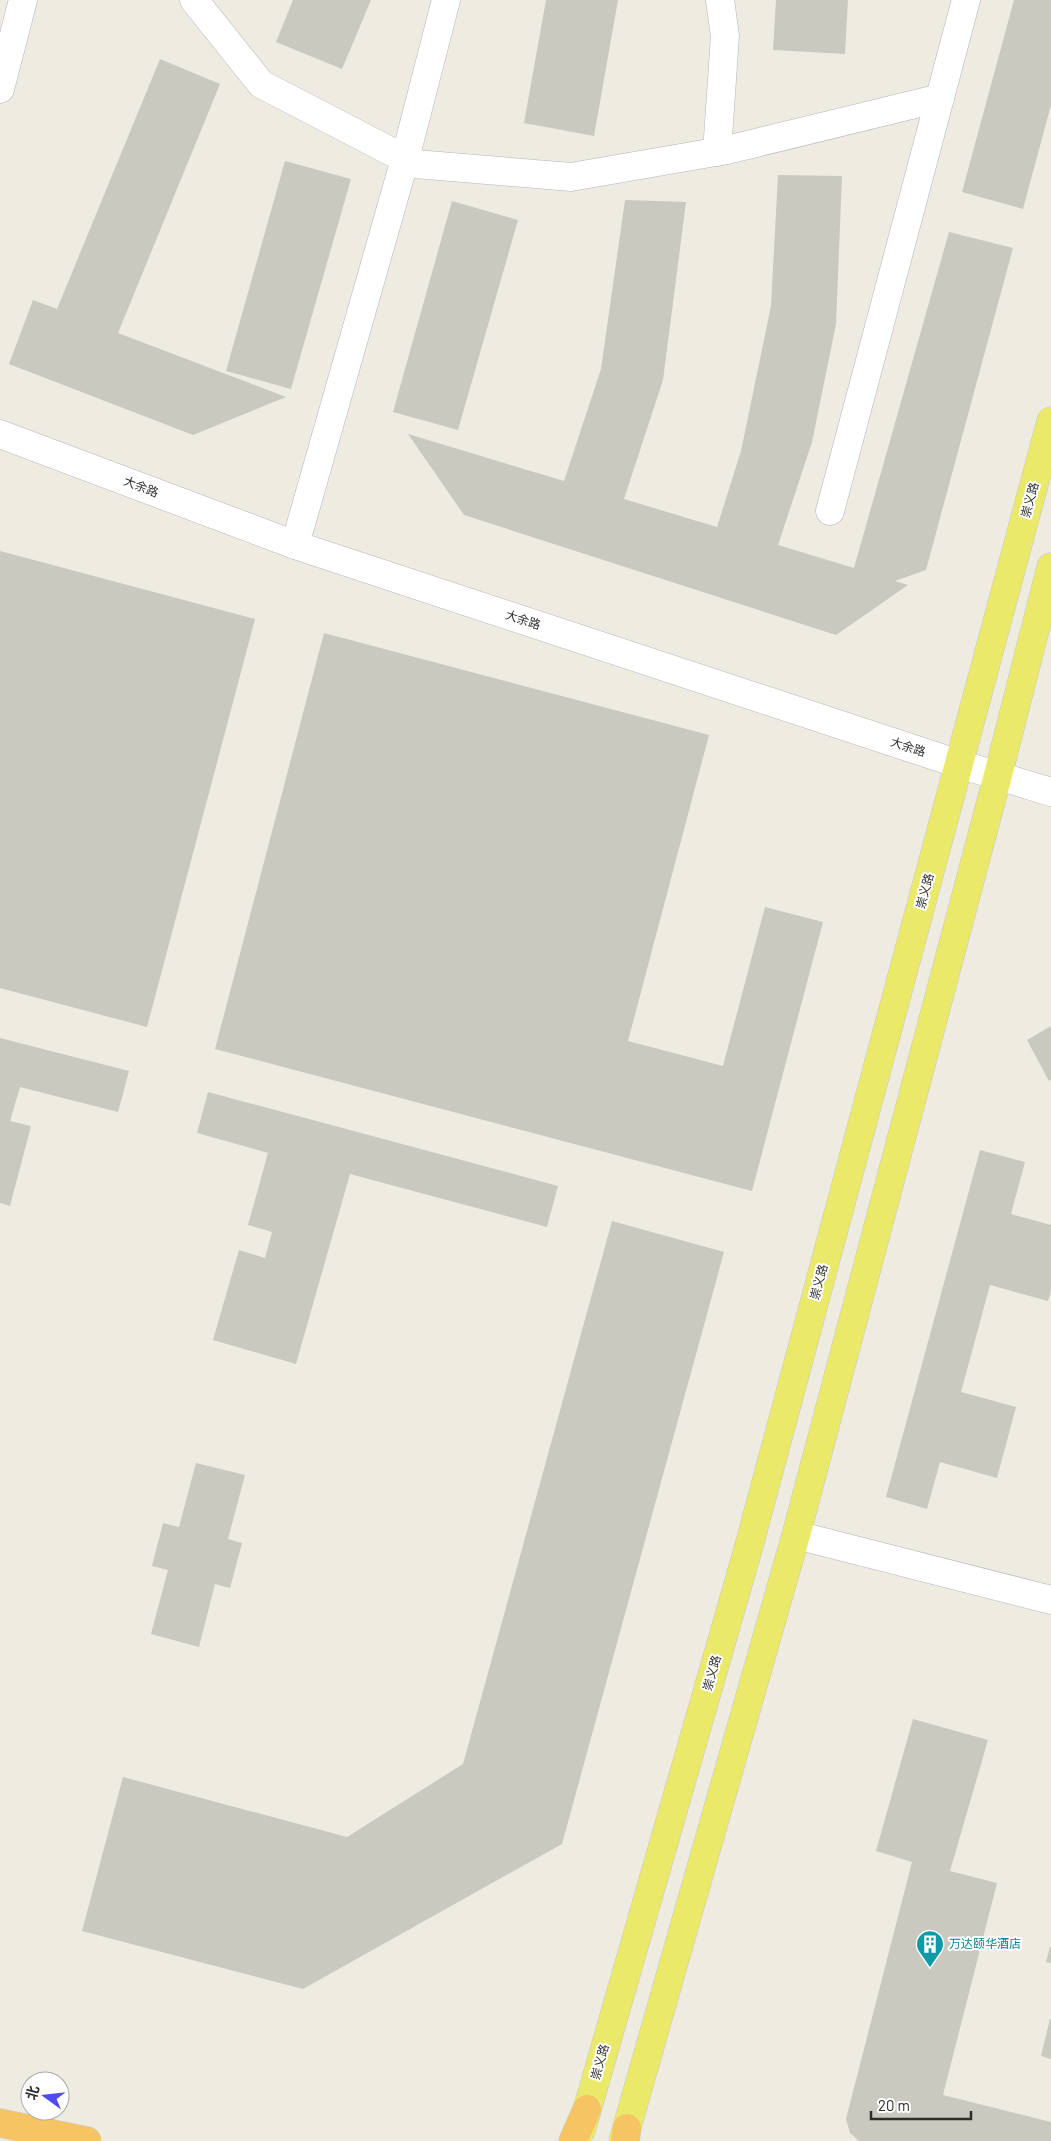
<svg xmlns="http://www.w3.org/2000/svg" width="1051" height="2141" font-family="Barlow,'Noto Sans SC',sans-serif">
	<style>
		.building { fill: #cac9bf }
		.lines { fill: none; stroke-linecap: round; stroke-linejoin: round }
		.minor-casing { stroke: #b5b4c0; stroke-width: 29 }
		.major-casing { stroke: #c8c8c8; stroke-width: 29 }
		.highway-casing { stroke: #c8c8c8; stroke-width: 29 }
		.minor { stroke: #fff; stroke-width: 28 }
		.major { stroke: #ebe969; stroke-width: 28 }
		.highway { stroke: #f7c463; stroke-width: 28 }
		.labels { text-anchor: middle; stroke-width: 4; stroke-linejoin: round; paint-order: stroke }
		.street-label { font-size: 12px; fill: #2d2d2d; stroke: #fff }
		.culture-label { font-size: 12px; fill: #0d838f; stroke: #fff; text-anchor: start }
	</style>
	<rect width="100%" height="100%" fill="#eeebe1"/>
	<g class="building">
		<polygon points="293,0 371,0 342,69 276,42"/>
		<polygon points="546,0 618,0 594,136 524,123"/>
		<polygon points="776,0 848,0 845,54 773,50"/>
		<polygon points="1014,0 1051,0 1051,105 1023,209 962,192"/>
		<polygon points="160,59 220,84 118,333 286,397 193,435 9,364 33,300 57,309"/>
		<polygon points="285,161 351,179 291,389 226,371"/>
		<polygon points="778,175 842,176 836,324 812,442 778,545 854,568 949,232 1013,248 926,570 895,581 908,585 836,635 464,515 408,434 564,481 601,369 625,200 686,202 663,380 624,499 717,527 741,451 771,306"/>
		<polygon points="452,201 518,220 458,430 393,412"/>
		<polygon points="0,551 255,619 147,1027 0,988"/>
		<polygon points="324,633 709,735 628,1041 723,1066 765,907 823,922 752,1191 215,1049"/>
		<polygon points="1051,1026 1051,1079 1049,1081 1027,1040"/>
		<polygon points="0,1038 129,1071 118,1112 20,1087 10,1121 31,1126 10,1206 0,1203"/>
		<polygon points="208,1092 558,1186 547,1227 350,1174 296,1364 213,1340 239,1250 265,1258 272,1232 248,1225 268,1153 197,1133"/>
		<polygon points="980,1150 1025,1162 1011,1214 1051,1225 1051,1291 1048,1301 990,1285 961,1392 1016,1407 997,1478 940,1462 927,1509 886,1497"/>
		<polygon points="612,1221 724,1252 562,1844 303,1989 82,1931 123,1777 347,1837 463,1764"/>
		<polygon points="196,1463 245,1475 228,1539 242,1543 230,1588 215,1584 199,1647 151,1634 168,1570 152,1566 163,1523 179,1527"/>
		<polygon points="913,1719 988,1740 950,1871 997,1883 943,2095 1051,2122 1051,2141 859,2141 850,2133 846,2119 912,1862 876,1851"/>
		<polygon points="1050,1947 1051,1947 1051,1963 1046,1962"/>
		<polygon points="1050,2019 1051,2019 1051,2059 1041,2056"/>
	</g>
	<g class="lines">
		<g class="minor-casing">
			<g id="minor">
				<polyline points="194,0 261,84 415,164 571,177 727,150 940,98"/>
				<polyline points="0,89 23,0"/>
				<polyline points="717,152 725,36 720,0"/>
				<polyline points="0,434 295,545 959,764 1051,792"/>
				<polyline points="830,511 966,0"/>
				<polyline points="295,545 405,159 446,0"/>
				<polyline points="796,1535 1051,1600"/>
			</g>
		</g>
		<g class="major-casing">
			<g id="major">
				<polyline points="581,2131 747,1553 1051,421"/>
				<polyline points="623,2141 796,1535 998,775 1051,567"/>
			</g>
		</g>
		<g class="highway-casing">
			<g id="highway">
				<polyline points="0,2123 87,2141"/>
				<polyline points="573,2141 587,2109"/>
				<polyline points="625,2141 627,2128"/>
			</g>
		</g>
		<use href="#minor" class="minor"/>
		<use href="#major" class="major"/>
		<use href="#highway" class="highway"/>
	</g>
	<defs>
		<g id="building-pin" transform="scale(1.4375)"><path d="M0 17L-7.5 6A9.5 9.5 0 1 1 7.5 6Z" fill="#0f9aa8" stroke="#fff"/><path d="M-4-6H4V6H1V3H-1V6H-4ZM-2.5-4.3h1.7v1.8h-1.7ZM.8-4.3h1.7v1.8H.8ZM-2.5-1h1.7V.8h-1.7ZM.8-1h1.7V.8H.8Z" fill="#fff"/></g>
	</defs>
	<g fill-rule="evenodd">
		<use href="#building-pin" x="930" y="1944"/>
	</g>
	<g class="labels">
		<g class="street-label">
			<text transform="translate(141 487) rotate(21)" y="4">大余路</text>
			<text transform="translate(1030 500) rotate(-75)" y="4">崇义路</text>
			<text transform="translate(523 620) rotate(18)" y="4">大余路</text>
			<text transform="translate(908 747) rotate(18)" y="4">大余路</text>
			<text transform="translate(925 891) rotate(-75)" y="4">崇义路</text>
			<text transform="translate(819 1282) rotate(-75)" y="4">崇义路</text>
			<text transform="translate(712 1673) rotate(-74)" y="4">崇义路</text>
			<text transform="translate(600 2062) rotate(-74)" y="4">崇义路</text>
		</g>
		<g class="culture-label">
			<text x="949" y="1948">万达颐华酒店</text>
		</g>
	</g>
	<g transform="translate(45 2096) rotate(285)"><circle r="24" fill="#ffffff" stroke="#ababab"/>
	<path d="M0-4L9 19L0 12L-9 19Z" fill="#504af2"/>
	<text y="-8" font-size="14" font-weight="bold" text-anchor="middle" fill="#2d2d2d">北</text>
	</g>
	<path d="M871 2111v8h100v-8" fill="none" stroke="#2d2d2d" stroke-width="2.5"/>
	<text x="878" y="2111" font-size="15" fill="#2d2d2d" stroke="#ffffff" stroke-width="4" paint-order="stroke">20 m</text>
</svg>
